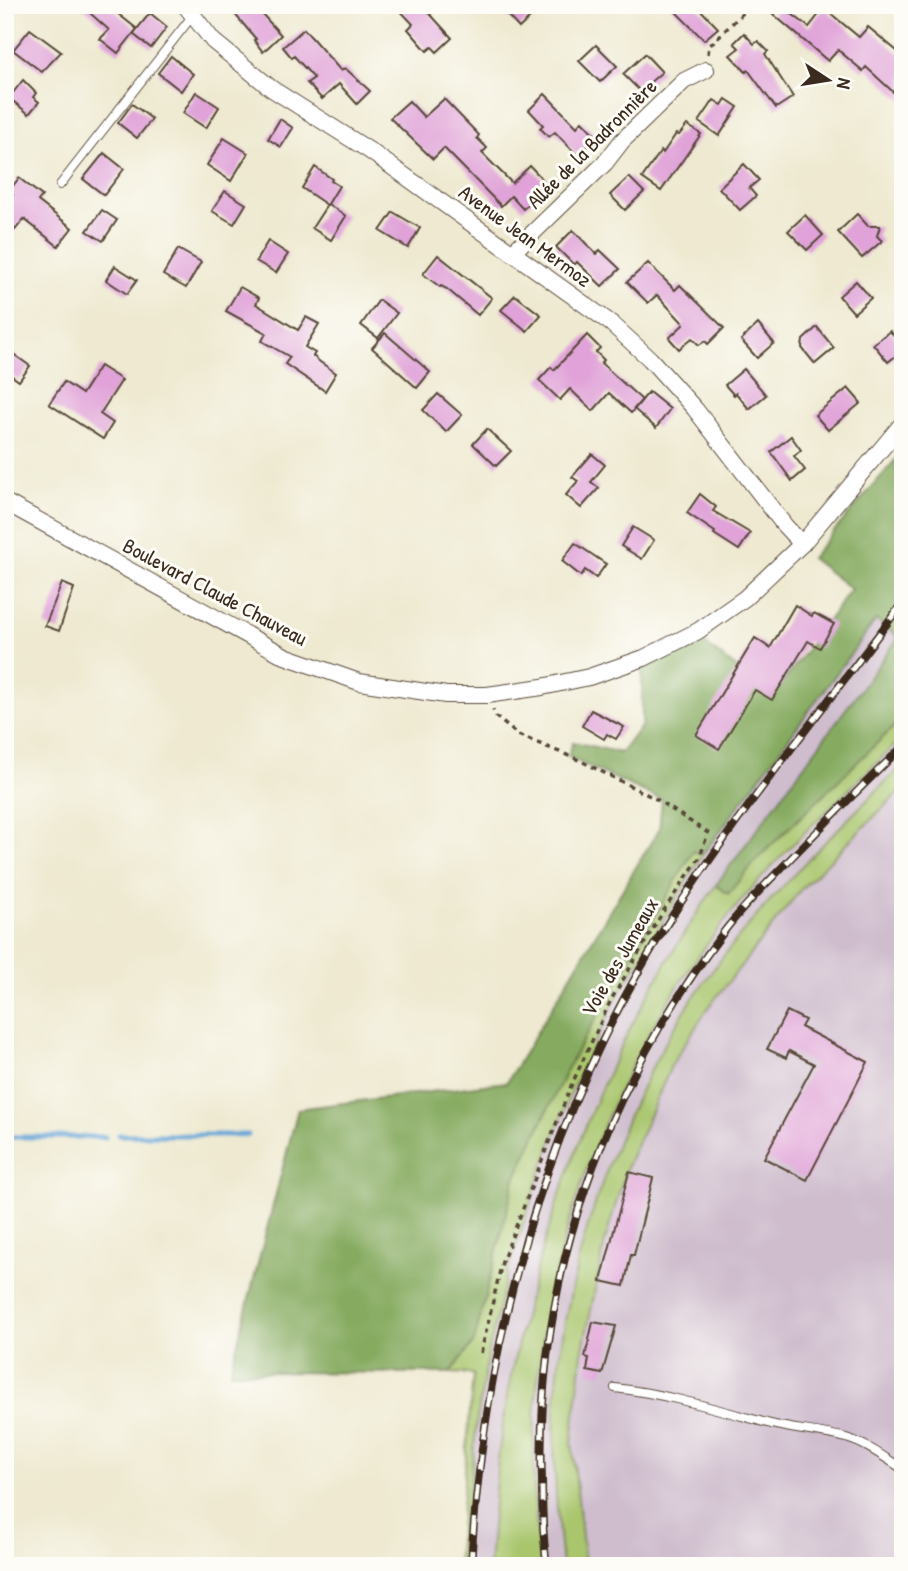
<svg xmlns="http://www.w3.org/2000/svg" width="908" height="1571" font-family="'Patrick Hand',sans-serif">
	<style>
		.industrial { fill: #cfbdce }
		.green { fill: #a9c66d; stroke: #727846; stroke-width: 2 }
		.forest { fill: #86ab60; stroke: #606a3f; stroke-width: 2 }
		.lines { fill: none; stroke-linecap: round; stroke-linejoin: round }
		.stream { stroke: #66a5d8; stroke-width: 5 }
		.building { fill: #e0a2d8 }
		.service-casing { stroke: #564739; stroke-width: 10 }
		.minor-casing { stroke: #564739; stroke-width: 18 }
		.path { stroke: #564739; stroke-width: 3.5; stroke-dasharray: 5 5; stroke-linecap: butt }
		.service { stroke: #fff; stroke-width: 8 }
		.minor { stroke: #fff; stroke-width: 16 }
		.rail-casing { stroke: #3b2a1e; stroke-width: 8 }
		.rail { stroke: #fdfcf7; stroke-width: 5; stroke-dasharray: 16; stroke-linecap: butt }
		.labels { text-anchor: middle; stroke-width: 6; stroke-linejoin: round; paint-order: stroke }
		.street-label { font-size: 21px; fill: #3b2a1e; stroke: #fdfcf7 }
	</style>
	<rect width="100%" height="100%" fill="#fdfcf7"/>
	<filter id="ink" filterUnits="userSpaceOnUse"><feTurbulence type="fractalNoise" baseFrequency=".0143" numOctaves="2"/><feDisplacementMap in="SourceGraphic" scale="14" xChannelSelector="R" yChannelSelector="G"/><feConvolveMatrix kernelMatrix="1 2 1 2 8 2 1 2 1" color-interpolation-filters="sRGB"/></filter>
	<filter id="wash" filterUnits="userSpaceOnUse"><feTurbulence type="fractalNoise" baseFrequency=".00686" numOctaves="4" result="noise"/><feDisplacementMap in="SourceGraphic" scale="28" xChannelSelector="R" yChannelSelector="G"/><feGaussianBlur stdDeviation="1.57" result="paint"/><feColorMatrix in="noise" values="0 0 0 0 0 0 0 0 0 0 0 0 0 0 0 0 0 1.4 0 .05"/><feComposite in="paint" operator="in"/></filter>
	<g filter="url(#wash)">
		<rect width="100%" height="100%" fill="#eee9d0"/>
		<g class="industrial">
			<polygon points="903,585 903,631 686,929 626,1036 589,1113 564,1179 539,1262 511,1377 496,1473 489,1566 461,1566 477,1420 488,1354 507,1273 545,1160 573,1088 615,1001 703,854"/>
			<polygon points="903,737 903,765 775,895 671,1032 637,1099 608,1170 578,1258 567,1314 557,1380 554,1429 555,1496 562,1566 541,1566 534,1490 535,1436 539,1372 548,1310 572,1210 612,1103 669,999 716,932 769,871"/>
			<polygon points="903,787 903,1566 585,1566 572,1442 582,1354 605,1241 627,1166 672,1064 708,1008 802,888"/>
		</g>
		<g class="green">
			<path d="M903 718V737C839 800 770 861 716 932 581 1110 510 1343 541 1566H489C494 1502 498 1438 511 1376 547 1197 612 1035 716 885L728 893 761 855Z"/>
			<path d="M903 765V788L802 888 708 1008 672 1064 627 1166 605 1241 582 1354 572 1442 585 1566H562C556 1504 551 1443 557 1381 570 1241 632 1074 719 962 773 891 839 828 903 765Z"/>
			<polygon points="693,851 703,854 615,1001 573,1088 545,1160 507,1273 488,1354 477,1420 461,1566 457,1566 473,1374 450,1373 474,1341 515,1178 570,1063"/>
		</g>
		<polygon class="forest" points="903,451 903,718 761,855 728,894 716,885 899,637 876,620 703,854 693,851 570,1063 515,1178 474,1342 450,1373 230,1372 298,1109 507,1082 659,829 662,800 568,757 573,742 621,753 642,725 642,668 705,644 773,696 851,589 811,558"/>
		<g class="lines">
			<g class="stream">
				<polyline points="119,1135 248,1135"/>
				<polyline points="5,1137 105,1137"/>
			</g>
		</g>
		<g id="blocks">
			<g class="building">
				<polygon points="81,5 107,5 137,29 118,53 100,39 109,30"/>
				<polygon points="227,5 254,5 281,35 263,52 254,40 256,39"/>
				<polygon points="395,5 422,5 452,38 437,52 432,47 427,51 408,29 413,24"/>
				<polygon points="498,5 544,5 519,28"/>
				<polygon points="669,5 696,5 718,28 704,40"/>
				<polygon points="780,5 809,27 824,8 859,37 868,27 903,56 903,101 866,67 863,71 838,50 828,61 773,14"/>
				<polygon points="150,13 167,27 151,48 133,34"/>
				<polygon points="30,29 61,52 42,72 13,50"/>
				<polygon points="304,29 341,71 345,68 370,91 357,104 339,84 322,99 307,83 314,78 294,56 292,58 283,47"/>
				<polygon points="744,33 754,44 758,41 768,51 765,54 793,97 776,108 748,70 746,72 730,55 739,48 734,43"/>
				<polygon points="596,45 617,66 600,82 579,61"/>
				<polygon points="645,54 662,72 640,91 623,74"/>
				<polygon points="171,56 193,74 181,91 158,73"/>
				<polygon points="23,80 36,93 33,97 39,102 29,114 9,98"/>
				<polygon points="196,92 219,107 206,128 183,113"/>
				<polygon points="545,94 577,127 582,121 597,137 578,156 555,132 549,137 540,128 543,125 529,110"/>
				<polygon points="444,99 479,135 477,138 487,148 482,153 512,183 530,166 548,185 523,209 511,196 501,206 444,148 433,159 390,118 409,101 424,117"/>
				<polygon points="726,99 738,107 719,136 699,122 714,100 722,105"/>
				<polygon points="132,104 152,119 137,138 118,123"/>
				<polygon points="280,119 293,128 281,147 268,139"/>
				<polygon points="687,125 701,134 661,191 642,178 661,151 663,153 676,134 679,135"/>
				<polygon points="224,138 248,153 231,181 207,165"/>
				<polygon points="104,153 124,169 104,195 83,179"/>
				<polygon points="744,164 759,180 749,188 756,196 740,210 719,188"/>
				<polygon points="315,167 332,179 331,181 339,186 328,204 346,216 331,240 312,228 327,205 302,188"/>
				<polygon points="629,177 644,192 625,210 610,195"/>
				<polygon points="19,178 42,196 38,201 72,228 58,246 24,219 15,230 5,222 5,206 13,195 9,191"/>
				<polygon points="225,191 246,204 234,224 212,211"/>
				<polygon points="102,210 117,220 103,241 87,231"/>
				<polygon points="393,212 420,228 408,248 380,231"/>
				<polygon points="857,214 868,226 880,226 877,236 882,241 862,258 838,232"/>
				<polygon points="805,215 823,235 807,250 788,231"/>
				<polygon points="573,230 596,254 600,250 620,269 602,286 577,262 574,265 556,247"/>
				<polygon points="268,241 288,254 276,273 256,261"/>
				<polygon points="178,249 201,262 186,288 163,275"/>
				<polygon points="438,255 492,298 478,315 447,289 441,286 440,287 423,274"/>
				<polygon points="648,263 675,290 680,285 724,328 708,344 705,341 699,345 692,338 679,349 669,338 684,324 657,295 648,303 627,282"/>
				<polygon points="115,266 137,280 127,294 106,280"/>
				<polygon points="856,281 871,298 854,313 839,296"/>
				<polygon points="240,287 259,298 256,304 298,330 306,317 319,324 305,347 315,353 313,356 320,362 336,373 325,391 285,364 290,357 262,341 266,333 226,311"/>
				<polygon points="515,295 541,315 527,331 501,310"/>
				<polygon points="379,300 397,313 378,338 361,325"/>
				<polygon points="758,324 774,343 757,358 741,340"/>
				<polygon points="817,327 834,348 815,364 802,348 803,340"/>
				<polygon points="890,331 903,346 903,350 888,362 873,344"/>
				<polygon points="385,333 430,372 417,388 372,348"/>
				<polygon points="587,335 600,348 596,352 604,360 601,363 642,400 631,413 609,393 593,411 570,389 560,400 539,380 551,367 554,370"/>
				<polygon points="5,348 30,366 19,381 5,371"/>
				<polygon points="100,366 122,380 100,414 113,423 103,439 49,404 64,382 82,394"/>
				<polygon points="744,369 766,395 749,409 736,393 734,395 725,385"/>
				<polygon points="848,388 861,403 828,430 815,415"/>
				<polygon points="649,392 670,409 656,428 634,409"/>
				<polygon points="438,394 462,415 446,432 423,410"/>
				<polygon points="487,429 511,451 496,466 473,444"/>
				<polygon points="791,436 801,450 794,456 805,470 792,481 771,452"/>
				<polygon points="592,454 605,465 591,482 599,488 581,508 566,495 578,481 572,477"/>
				<polygon points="700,494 716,507 713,511 750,533 739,550 714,534 715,532 687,513"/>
				<polygon points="633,527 654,540 642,559 621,546"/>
				<polygon points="575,543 606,564 596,578 585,570 581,576 562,561"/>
				<polygon points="62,583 74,588 59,631 45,626"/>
				<polygon points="795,605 812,616 814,613 834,624 820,648 808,641 772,700 755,690 719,749 696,735 755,638 770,648"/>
				<polygon points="591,710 624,727 616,739 607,734 604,739 582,726"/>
				<polygon points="787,1011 805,1020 801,1027 868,1062 807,1180 764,1158 814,1064 789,1051 786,1058 767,1049"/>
				<polygon points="629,1172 653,1178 634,1255 631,1255 624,1286 601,1281"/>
				<polygon points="593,1322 616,1326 602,1374 587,1371 589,1358 585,1357"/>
			</g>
		</g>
	</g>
	<g filter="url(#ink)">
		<use href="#blocks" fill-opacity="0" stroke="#564739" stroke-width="2"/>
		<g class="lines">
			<g class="service-casing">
				<g id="service">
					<polyline points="60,185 193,15"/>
					<path d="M615 1388C667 1394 716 1409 767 1423 792 1430 820 1431 846 1438 867 1444 885 1458 903 1469"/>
				</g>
			</g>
			<g class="minor-casing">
				<g id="minor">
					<polyline points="185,5 213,41 272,89 370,151 612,324 650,359 695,409 785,526 802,544"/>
					<polyline points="512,253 605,163 622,141 684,81 706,70"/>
					<polyline points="5,502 285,656 359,682 446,695 487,695 542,687 589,677 644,658 698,631 745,598 802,544 903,423"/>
				</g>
			</g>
			<g class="path">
				<polyline points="708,54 709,46 751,5"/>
				<polyline points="481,1353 502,1262 571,1086 611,1000 664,910 700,857 708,833 656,799 579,760 518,735 496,717 493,710"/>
			</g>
			<use href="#service" class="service"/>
			<use href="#minor" class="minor"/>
			<g class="rail-casing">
				<g id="rail">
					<path d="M471 1566C484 1334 547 1113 672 916 742 807 826 706 903 602"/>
					<path d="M547 1566C543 1538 542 1510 542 1481 535 1277 603 1090 726 929 746 903 771 879 794 855 830 818 866 782 903 746"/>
				</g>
			</g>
			<use href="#rail" class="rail"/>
		</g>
	</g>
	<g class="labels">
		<g class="street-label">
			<text transform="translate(592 144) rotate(-45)" y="7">Allée de la Badronnière</text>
			<text transform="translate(525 236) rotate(36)" y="7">Avenue Jean Mermoz</text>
			<text transform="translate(215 592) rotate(28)" y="7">Boulevard Claude Chauveau</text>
			<text transform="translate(620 957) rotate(-60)" y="7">Voie des Jumeaux</text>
		</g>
	</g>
	<rect width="908" height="1571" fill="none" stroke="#fdfcf7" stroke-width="28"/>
	<g transform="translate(828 80) rotate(102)" stroke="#fdfcf7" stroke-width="5" paint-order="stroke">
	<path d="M0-5L12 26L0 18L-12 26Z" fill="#3b2a1e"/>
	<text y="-10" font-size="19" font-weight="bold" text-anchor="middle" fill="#3b2a1e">N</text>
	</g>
</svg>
